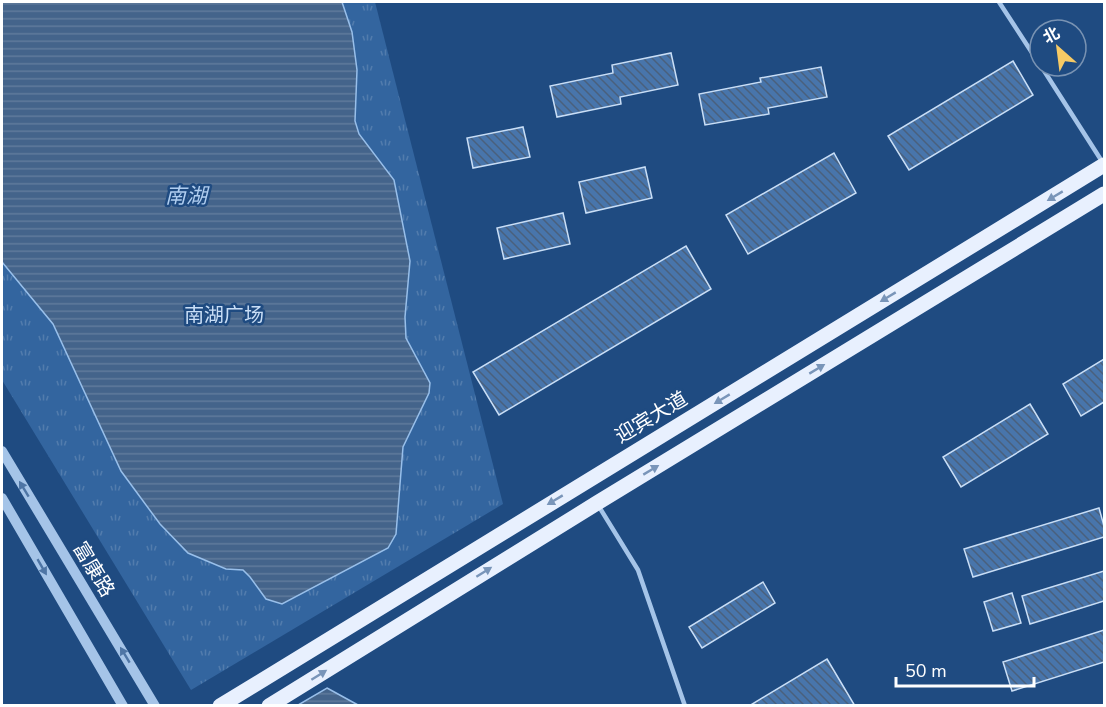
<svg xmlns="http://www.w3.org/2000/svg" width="1106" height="707" font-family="'Nunito Sans','Noto Sans SC',sans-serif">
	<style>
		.park { fill: url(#park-tufts) }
		.water { fill: url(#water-rules); stroke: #98bfea; stroke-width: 1.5 }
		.building { fill: url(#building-back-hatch); stroke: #c9def6; stroke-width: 1.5 }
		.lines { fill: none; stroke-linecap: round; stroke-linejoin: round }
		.service { stroke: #a5c4e8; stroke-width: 4.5 }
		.tertiary { stroke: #a5c4e8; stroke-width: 10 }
		.primary { stroke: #e8f0fe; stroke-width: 15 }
		.oneway { fill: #7995b9 }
		.oneway2 { fill: #4e75a5 }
		.labels { text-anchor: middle; stroke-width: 5; stroke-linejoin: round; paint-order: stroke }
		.park-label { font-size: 20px; fill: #c9def6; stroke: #1f4b81 }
		.street-label { font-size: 20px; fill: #fff; stroke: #1f4b81 }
		.water-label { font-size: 21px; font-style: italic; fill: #b0cef0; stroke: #1f4b81 }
	</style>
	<defs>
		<pattern id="park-tufts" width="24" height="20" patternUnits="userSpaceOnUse" patternTransform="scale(1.5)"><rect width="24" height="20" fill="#33659f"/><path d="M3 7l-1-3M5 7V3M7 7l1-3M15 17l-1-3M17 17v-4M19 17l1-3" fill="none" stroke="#527cad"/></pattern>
		<pattern id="water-rules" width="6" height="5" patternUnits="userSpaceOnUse" patternTransform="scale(1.5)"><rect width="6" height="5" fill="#44648b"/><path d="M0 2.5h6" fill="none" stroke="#607b9c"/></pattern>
		<pattern id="building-back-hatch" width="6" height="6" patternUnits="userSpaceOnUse" patternTransform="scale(1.5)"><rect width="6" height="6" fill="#4875ab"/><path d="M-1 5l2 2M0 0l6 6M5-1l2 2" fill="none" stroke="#4a607c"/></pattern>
	</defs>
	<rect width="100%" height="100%" fill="#1f4b81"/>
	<polygon class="park" points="2,2 375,2 503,504 191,690 2,380"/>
	<g class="water">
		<polygon points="2,2 342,2 352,32 357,70 355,121 359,134 394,180 410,261 405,317 406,338 430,383 429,393 403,447 396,534 388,548 282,604 266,599 250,577 243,570 226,569 188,553 160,524 121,471 53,324 2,262"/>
		<polygon points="327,688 358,705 298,705"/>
	</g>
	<g class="building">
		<polygon points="671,53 678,85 620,97 621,104 557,117 550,86 613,73 612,65"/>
		<polygon points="1013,61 1033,95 909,170 888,136"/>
		<polygon points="821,67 827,97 768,108 769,114 705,125 699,94 761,82 760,78"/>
		<polygon points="523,127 530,157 473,168 467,138"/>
		<polygon points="834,153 856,193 748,254 726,215"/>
		<polygon points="645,167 652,198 586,213 579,182"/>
		<polygon points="563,213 570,244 504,259 497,228"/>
		<polygon points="686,246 711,289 499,415 473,372"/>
		<polygon points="1104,359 1104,402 1081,416 1063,384"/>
		<polygon points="1030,404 1048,434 961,487 943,457"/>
		<polygon points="1099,508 1104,526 1104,537 973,577 964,549"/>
		<polygon points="1104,571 1104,601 1030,624 1022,596"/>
		<polygon points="763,582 775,603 702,648 689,627"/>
		<polygon points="1012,593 1021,623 993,631 984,602"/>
		<polygon points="1104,630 1104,662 1012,691 1003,662"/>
		<polygon points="827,659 855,706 749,706"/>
	</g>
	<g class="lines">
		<g class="service">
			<polyline points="999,2 1040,65"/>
			<polyline points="1041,66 1103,163"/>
			<polyline points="598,505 638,570 685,706"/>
		</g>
		<g class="tertiary">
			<polyline points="2,451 155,706"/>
			<polyline points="2,498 123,706"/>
		</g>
		<g class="primary">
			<polyline points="220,706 1104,165"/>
			<polyline points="269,706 597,503 1104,194"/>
		</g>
	</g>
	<defs><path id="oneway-solid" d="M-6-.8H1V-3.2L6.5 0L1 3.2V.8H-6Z" transform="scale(1.5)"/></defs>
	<g class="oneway">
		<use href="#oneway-solid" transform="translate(1055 196) rotate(149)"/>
		<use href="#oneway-solid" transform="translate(888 297) rotate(149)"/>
		<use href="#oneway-solid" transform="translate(817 369) rotate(-31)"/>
		<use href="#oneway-solid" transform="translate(722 399) rotate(149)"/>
		<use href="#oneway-solid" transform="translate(651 470) rotate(-31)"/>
		<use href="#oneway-solid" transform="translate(555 500) rotate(149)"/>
		<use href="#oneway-solid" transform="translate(484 572) rotate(-32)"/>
		<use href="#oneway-solid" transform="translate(319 675) rotate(-32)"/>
	</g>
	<g class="oneway2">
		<use href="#oneway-solid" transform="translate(24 489) rotate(-121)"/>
		<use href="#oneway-solid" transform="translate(42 567) rotate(60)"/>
		<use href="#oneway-solid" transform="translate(125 655) rotate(-121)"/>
	</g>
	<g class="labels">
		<g class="park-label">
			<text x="224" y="322">南湖广场</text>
		</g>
		<g class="street-label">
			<text transform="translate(651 417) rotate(-31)" y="7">迎宾大道</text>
			<text transform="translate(94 569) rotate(59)" y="7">富康路</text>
		</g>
		<g class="water-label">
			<text x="186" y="203">南湖</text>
		</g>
	</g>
	<rect width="1106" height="707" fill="none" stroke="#ffffff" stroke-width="6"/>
	<g transform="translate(1058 48) rotate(332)"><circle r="28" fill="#1f4b81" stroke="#7993b3" stroke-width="1.5"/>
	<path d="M0-4.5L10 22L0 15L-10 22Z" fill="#f6ca65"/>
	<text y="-9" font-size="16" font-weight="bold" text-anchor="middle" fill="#ffffff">北</text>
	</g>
	<path d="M896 677v9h138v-9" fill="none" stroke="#ffffff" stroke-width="3"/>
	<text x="905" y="677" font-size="18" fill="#ffffff" stroke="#1f4b81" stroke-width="4.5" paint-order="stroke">50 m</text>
</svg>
